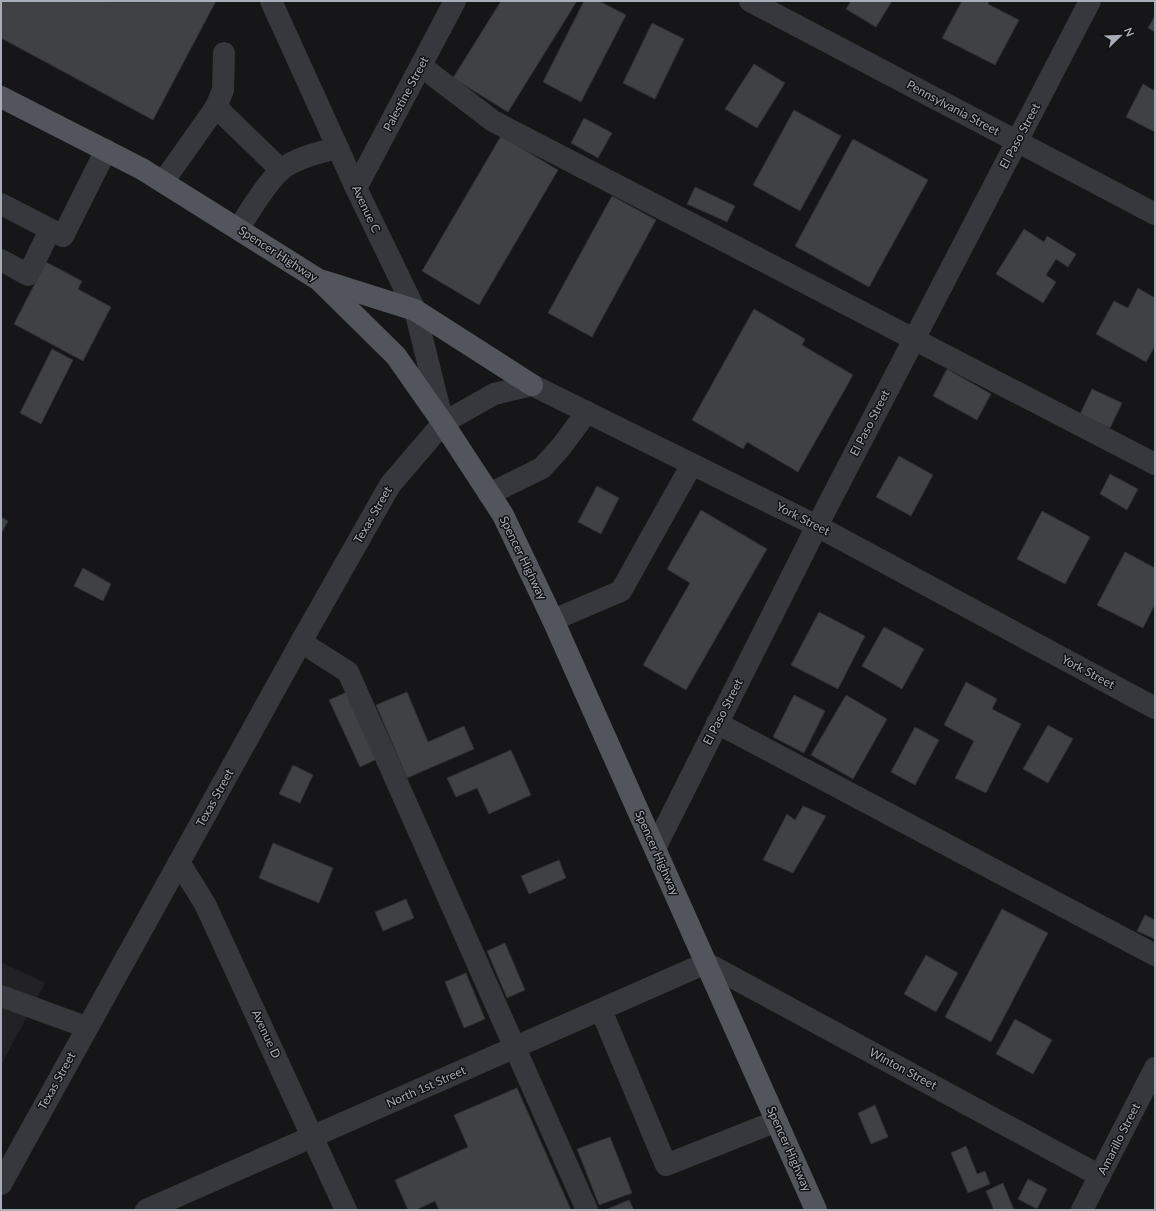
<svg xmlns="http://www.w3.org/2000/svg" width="1156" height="1211" font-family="Lato,sans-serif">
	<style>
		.built { fill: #222225 }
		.building { fill: #404145; stroke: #303034 }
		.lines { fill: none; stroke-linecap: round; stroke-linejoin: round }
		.minor { stroke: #37383d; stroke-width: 22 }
		.major { stroke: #53555c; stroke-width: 22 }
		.labels { text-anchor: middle; stroke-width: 3; stroke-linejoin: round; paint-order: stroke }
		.street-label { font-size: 12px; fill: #a8adb8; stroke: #111113 }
	</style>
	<rect width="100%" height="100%" fill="#161618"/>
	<polygon class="built" points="1,962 45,983 1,1065"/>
	<g class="building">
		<polygon points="1,1 142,2 216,1 153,120 1,38"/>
		<polygon points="501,1 577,1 508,112 453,78"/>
		<polygon points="584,1 599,1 626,15 581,102 543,82"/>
		<polygon points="851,1 892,1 876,27 846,9"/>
		<polygon points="962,1 989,1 988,4 1019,20 995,65 942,38"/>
		<polygon points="1155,16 1155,32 1148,28"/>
		<polygon points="652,23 684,39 655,99 623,83"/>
		<polygon points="754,64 785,83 757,128 725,109"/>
		<polygon points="1143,84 1155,91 1155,132 1126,117"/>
		<polygon points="794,110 841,136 800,211 753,185"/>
		<polygon points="584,118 612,133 598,158 571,143"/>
		<polygon points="501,136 558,170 479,305 422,271"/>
		<polygon points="853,139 928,180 869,287 795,246"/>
		<polygon points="695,187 735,206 727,222 687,204"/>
		<polygon points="612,196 656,220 592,337 548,313"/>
		<polygon points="1024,229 1044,242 1047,236 1076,254 1068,267 1056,259 1046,275 1056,282 1043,303 996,274"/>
		<polygon points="46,262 82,281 78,289 111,307 83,361 14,324"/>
		<polygon points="1138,288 1155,298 1155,346 1146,362 1096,334 1114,301 1128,308"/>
		<polygon points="754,309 805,339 802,345 853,375 798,472 747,442 743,449 692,420"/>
		<polygon points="52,349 73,360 41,424 20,413"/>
		<polygon points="947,369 991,394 977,420 933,396"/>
		<polygon points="1092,389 1122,403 1110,428 1080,414"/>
		<polygon points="899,456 933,475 911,516 876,497"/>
		<polygon points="1110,474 1138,489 1127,510 1100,494"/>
		<polygon points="597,486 619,498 601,534 578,522"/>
		<polygon points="701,510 767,549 686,690 643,665 690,583 667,569"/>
		<polygon points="1042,511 1090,537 1065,584 1017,559"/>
		<polygon points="1,517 8,521 1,534"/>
		<polygon points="1125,552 1155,568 1155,604 1143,628 1097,605"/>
		<polygon points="83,568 111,584 103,601 74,586"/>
		<polygon points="819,612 865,636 838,689 791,665"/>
		<polygon points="884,627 924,649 902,689 862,666"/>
		<polygon points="966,682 997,699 992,709 1021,724 986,793 955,778 974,741 944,725"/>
		<polygon points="347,692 377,759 360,767 329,700"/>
		<polygon points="407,692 428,742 464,726 474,749 407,778 376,705"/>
		<polygon points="794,695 825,711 804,753 773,737"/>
		<polygon points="846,695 887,719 853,779 811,755"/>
		<polygon points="1048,725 1073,739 1048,783 1023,769"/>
		<polygon points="915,727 939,740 915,785 891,772"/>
		<polygon points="511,750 531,795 489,814 477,788 456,797 447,778"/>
		<polygon points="293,765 313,775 300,803 279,794"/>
		<polygon points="803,806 826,816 793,873 763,860 787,814 795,820"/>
		<polygon points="273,843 333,868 319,903 259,878"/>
		<polygon points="559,860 566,878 529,894 521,876"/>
		<polygon points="406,899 414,918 383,931 375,912"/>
		<polygon points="1002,909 1048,933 991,1042 945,1017"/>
		<polygon points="1145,915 1155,920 1155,939 1137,931"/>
		<polygon points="505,943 525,990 507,998 487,951"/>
		<polygon points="926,955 958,973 936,1012 904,994"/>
		<polygon points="466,973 485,1019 464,1028 445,982"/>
		<polygon points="1015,1019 1052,1040 1033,1074 996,1054"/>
		<polygon points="517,1088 571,1210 439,1210 435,1201 416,1210 408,1210 395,1180 468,1147 454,1115"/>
		<polygon points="875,1105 888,1137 871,1144 858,1113"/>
		<polygon points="610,1137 632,1193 599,1205 577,1149"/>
		<polygon points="966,1146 977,1174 985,1171 990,1184 968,1193 951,1153"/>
		<polygon points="1028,1179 1047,1189 1037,1209 1018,1199"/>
		<polygon points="1003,1183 1014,1210 994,1210 986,1191"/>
		<polygon points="629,1200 634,1210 605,1210"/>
	</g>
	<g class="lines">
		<g class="minor">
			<polyline points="271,1 356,188 415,310 443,423"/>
			<polyline points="750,1 1155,214"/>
			<polyline points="421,66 493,121 1155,464"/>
			<polyline points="216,107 223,90 224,53"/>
			<polyline points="163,182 216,107 281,170"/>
			<polyline points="356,188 455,1"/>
			<polyline points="1,204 63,236 106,150"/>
			<path d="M239 228C249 212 267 182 281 170 295 158 320 152 338 148"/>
			<polyline points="1,260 28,275 50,230"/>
			<polyline points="489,494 542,468 561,447 587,412"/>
			<polyline points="553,620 621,591 692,464"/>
			<polyline points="301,642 348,672 587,1210"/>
			<polyline points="717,723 1155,955"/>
			<polyline points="655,848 817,526 1090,1"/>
			<polyline points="179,862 205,904 346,1210"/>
			<polyline points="1,996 86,1027"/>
			<polyline points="601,1010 666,1165 777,1121"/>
			<polyline points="1,1184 301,642 390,485 443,423 494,394 532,385 817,526 1155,708"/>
			<polyline points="146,1210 706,963 1100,1176"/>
			<polyline points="1082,1210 1155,1068"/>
		</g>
		<g class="major">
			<polyline points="1,97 142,169 319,280 396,356 443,423 503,515 553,620 816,1210"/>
			<polyline points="323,281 415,310 532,385"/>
		</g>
	</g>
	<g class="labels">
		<g class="street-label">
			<text transform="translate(406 94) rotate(-62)" y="4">Palestine Street</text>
			<text transform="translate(953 108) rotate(28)" y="4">Pennsylvania Street</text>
			<text transform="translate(1020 136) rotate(-62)" y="4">El Paso Street</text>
			<text transform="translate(366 209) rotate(65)" y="4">Avenue C</text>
			<text transform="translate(278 254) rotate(33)" y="4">Spencer Highway</text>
			<text transform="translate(870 423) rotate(-63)" y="4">El Paso Street</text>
			<text transform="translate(373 515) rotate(-60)" y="4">Texas Street</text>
			<text transform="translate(803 519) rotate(27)" y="4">York Street</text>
			<text transform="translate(523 558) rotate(64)" y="4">Spencer Highway</text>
			<text transform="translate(1088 672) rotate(28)" y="4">York Street</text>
			<text transform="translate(723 712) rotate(-63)" y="4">El Paso Street</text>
			<text transform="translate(215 798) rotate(-61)" y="4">Texas Street</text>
			<text transform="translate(657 853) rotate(66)" y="4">Spencer Highway</text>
			<text transform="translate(266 1034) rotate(65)" y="4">Avenue D</text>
			<text transform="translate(903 1069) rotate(28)" y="4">Winton Street</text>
			<text transform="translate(57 1081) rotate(-61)" y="4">Texas Street</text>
			<text transform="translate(426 1087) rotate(-24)" y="4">North 1st Street</text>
			<text transform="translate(1119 1139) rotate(-63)" y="4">Amarillo Street</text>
			<text transform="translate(789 1149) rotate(66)" y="4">Spencer Highway</text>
		</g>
	</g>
	<rect width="1156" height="1211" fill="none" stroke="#a8adb8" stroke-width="4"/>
	<g transform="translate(1120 36) rotate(67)" stroke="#111113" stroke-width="3" paint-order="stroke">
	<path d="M0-3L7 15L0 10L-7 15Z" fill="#a8adb8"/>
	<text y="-6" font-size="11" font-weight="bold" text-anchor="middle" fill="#a8adb8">N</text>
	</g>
</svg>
